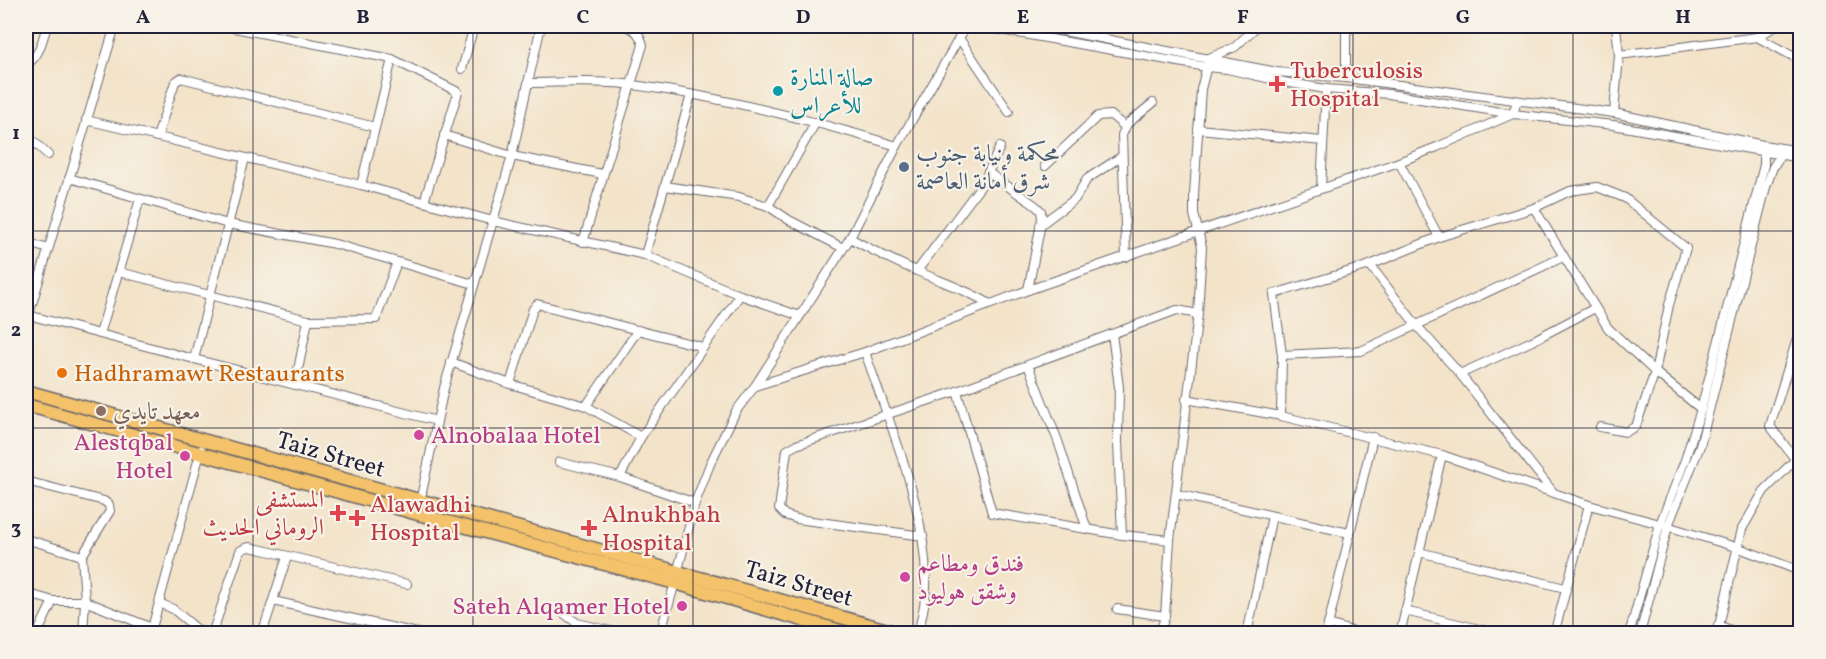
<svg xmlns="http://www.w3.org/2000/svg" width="1826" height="659" font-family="Vollkorn,Amiri,serif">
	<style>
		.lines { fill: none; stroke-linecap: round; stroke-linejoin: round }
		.minor-casing { stroke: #6b666d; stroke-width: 10 }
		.highway-casing { stroke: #6b666d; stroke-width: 15 }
		.minor { stroke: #fff; stroke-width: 8 }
		.highway { stroke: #f3c26a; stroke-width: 12 }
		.grid { fill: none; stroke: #22223b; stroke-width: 1.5; stroke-opacity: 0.55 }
		.health-dot { fill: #e0444e; stroke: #f7f3e8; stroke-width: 2 }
		.culture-dot { fill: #0f9aa8; stroke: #f7f3e8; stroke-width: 2 }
		.service-dot { fill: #5c6f8a; stroke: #f7f3e8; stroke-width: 2 }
		.food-dot { fill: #e8710a; stroke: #f7f3e8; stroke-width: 2 }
		.education-dot { fill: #8d6e63; stroke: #f7f3e8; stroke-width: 2 }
		.hotel-dot { fill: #d1479c; stroke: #f7f3e8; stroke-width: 2 }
		.labels { text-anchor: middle; stroke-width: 4.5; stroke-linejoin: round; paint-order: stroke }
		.health-label { font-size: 24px; fill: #be3a42; stroke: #f7f3e8; text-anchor: start }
		.culture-label { font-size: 24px; fill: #0d838f; stroke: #f7f3e8; text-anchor: start }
		.service-label { font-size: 24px; fill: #4e5e75; stroke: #f7f3e8; text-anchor: start }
		.food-label { font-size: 24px; fill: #c56008; stroke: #f7f3e8; text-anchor: start }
		.education-label { font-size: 24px; fill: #785e54; stroke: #f7f3e8; text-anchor: start }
		.hotel-label { font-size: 24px; fill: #b23c85; stroke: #f7f3e8; text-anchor: start }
		.street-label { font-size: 24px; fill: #22223b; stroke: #f7f3e8 }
		.neatline { fill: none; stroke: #22223b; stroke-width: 2 }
		.grid-label { font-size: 20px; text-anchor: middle; font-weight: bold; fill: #22223b }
	</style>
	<rect width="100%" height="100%" fill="#f7f3e8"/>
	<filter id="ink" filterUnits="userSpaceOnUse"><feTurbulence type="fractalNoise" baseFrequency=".0167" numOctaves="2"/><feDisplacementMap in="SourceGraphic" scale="12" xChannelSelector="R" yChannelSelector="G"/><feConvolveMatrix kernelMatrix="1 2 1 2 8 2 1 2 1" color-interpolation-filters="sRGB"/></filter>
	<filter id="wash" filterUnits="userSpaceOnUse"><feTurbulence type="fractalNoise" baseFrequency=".008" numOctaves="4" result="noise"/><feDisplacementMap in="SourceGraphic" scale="24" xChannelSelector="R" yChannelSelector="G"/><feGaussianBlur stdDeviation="1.35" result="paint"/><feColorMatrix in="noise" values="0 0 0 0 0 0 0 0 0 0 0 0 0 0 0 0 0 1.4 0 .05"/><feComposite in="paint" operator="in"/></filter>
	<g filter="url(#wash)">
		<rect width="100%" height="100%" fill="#f3e3c9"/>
	</g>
	<g filter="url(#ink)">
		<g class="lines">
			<g class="minor-casing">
				<g id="minor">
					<polyline points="224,26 392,59 361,185"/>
					<polyline points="979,26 1206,67 1227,69 1284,82 1326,89 1389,94 1513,114 1613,125 1800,158"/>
					<polyline points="1037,26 1277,72 1346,78 1614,113 1763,145 1800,151"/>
					<polyline points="1757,37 1800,60"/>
					<polyline points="959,38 1009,112"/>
					<polyline points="1619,55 1757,37 1776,26"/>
					<polyline points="392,59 458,92 424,202"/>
					<polyline points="26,61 30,62 35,57 40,48 47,26"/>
					<polyline points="462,69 474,26"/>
					<polyline points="1346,78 1346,32 1353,26"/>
					<polyline points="528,83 541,26"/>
					<polyline points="1614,113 1619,55 1616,26"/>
					<polyline points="86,120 361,185 493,221 645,255 740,295 800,316"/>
					<polyline points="1198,129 1322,141"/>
					<polyline points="26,134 48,155"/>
					<polyline points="444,135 512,156 602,174"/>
					<polyline points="157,137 175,82 181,78 375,127"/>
					<polyline points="1399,162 1439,237"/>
					<polyline points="1045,166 1098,116 1111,115 1125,127"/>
					<polyline points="989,173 1036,206 1041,211 1042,218 1028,290"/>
					<polyline points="69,178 228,224 335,244 474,284"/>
					<polyline points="665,186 739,197 768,206 789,220 843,248"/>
					<polyline points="1321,188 1326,89"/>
					<polyline points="768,206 816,122"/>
					<polyline points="1534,208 1608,328 1655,372 1701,409"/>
					<polyline points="1040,225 1075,199 1087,179 1122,156"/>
					<path d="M850 238C872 250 894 262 917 271 942 282 967 290 990 304"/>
					<polyline points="26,242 48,249"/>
					<path d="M583 242 643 45C640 34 635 28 623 26"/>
					<polyline points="645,255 691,95"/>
					<polyline points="1126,257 1122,135 1127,124 1153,103"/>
					<polyline points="1370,265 1417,326 1460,374 1553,492"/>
					<polyline points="917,271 983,183 1000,147"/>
					<polyline points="119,272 308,320 376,319 397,262"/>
					<polyline points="28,315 194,359 437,421"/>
					<polyline points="26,324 115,26"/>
					<polyline points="100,334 140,199"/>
					<polyline points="1112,334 1119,387 1118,442 1122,535"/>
					<path d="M865 352C889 423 925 504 926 579 927 597 922 616 918 634"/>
					<polyline points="1282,355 1361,351 1563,257"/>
					<polyline points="194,359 245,158"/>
					<polyline points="451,362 510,384 586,406 641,437"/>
					<polyline points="1028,365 1058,441 1087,529"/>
					<polyline points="1460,374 1532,341 1595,308"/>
					<polyline points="510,384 533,309 537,304 703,347"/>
					<polyline points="295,385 308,320"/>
					<polyline points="755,386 865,352 1028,290 1399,162 1437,147 1513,114 1517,101"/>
					<polyline points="957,391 992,513 1122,535 1170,540"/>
					<polyline points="1186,399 1281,416 1442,455 1589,505 1660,524 1739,548 1800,571"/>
					<polyline points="586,406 638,330"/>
					<polyline points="1281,416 1282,355 1274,294 1370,265 1439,237 1534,208 1570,191 1597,187 1625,198 1686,248 1669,305 1655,372 1636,426 1626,432 1600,427"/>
					<polyline points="1795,459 1770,426 1800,329"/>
					<polyline points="559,462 620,477"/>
					<polyline points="26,481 104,501 109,505 110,511 82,556 85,601 83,634"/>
					<polyline points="1176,494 1349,533"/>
					<path d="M420 502 444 388 512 156 528 83C561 83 601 80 633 85 723 97 812 120 897 146"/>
					<polyline points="695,503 620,477 641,437 740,295"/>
					<polyline points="923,536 797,519 785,515 779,509 787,450 796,445 957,391 1177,310 1198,314"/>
					<polyline points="26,539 82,556"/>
					<polyline points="1419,552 1565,588"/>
					<polyline points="678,570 695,503 710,464 736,411 755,386 850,238 897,146 966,26"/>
					<polyline points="26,593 53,601 85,601 152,628"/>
					<polyline points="273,601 422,634"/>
					<polyline points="159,603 173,609 203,634"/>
					<polyline points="1117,609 1165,616"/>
					<polyline points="559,610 577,623 624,634"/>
					<polyline points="1405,611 1500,634"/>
					<polyline points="1328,624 1362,634"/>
					<polyline points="1718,625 1740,634"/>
					<polyline points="37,634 53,601"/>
					<polyline points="152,634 152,628 201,450"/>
					<polyline points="212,634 240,551 245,548 250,547 407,584"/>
					<polyline points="262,634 287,557"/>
					<polyline points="660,634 675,583"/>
					<polyline points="1160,634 1165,616 1170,540 1198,314 1202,247 1194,214 1194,194 1201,89 1209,58 1235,47 1257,26"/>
					<polyline points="1247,634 1272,516"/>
					<polyline points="1326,634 1373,437"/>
					<polyline points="1400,634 1442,455"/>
					<polyline points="1554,634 1589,505"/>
					<polyline points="1629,634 1660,524 1685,460 1701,409 1764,165 1764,149"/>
					<polyline points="1640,634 1668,526 1700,446 1766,187 1773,167 1782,153"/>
					<polyline points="1717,634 1742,529 1764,491 1800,455"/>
				</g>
			</g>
			<g class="highway-casing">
				<g id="highway">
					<polyline points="26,391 902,634"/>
					<polyline points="26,405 418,514 675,583 851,634"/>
				</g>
			</g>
			<use href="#minor" class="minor"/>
			<use href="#highway" class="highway"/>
		</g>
	</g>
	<path class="grid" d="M253 26V634M473 26V634M693 26V634M913 26V634M1133 26V634M1353 26V634M1573 26V634M26 231H1800M26 428H1800"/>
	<g class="health-dot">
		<path d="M1274 75h6v6h6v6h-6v6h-6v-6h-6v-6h6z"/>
		<path d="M335 504h6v6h6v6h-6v6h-6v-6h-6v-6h6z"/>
		<path d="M354 509h6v6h6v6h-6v6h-6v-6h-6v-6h6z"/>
		<path d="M586 519h6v6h6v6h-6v6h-6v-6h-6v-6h6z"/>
	</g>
	<circle class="culture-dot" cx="778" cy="91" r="6"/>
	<circle class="service-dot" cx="904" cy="167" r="6"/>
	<circle class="food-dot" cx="62" cy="373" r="6"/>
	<circle class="education-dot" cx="101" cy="411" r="6"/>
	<g class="hotel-dot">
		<circle cx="419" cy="435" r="6"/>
		<circle cx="185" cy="456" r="6"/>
		<circle cx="905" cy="577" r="6"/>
		<circle cx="682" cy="606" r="6"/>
	</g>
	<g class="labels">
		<g class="health-label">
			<text x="1290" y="78">Tuberculosis<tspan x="1290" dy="28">Hospital</tspan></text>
			<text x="324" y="507" text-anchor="end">المستشفى<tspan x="324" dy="28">الروماني الحديث</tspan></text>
			<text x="370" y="512">Alawadhi<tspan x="370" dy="28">Hospital</tspan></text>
			<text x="602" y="522">Alnukhbah<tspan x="602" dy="28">Hospital</tspan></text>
		</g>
		<g class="culture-label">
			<text x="790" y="85">صالة المنارة<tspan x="790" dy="28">للأعراس</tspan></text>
		</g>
		<g class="service-label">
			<text x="916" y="161">محكمة ونيابة جنوب<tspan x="916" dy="28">شرق أمانة العاصمة</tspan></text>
		</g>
		<g class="food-label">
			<text x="74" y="381">Hadhramawt Restaurants</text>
		</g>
		<g class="education-label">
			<text x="113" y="419">معهد تايدي</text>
		</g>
		<g class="hotel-label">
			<text x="431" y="443">Alnobalaa Hotel</text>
			<text x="173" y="450" text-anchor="end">Alestqbal<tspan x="173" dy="28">Hotel</tspan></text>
			<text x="917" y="571">فندق ومطاعم<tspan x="917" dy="28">وشقق هوليود</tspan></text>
			<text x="670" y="614" text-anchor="end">Sateh Alqamer Hotel</text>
		</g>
		<g class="street-label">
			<text transform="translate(331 454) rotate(16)" y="8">Taiz Street</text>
			<text transform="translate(799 583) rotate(16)" y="8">Taiz Street</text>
		</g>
	</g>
	<rect width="1826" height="659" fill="none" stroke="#f7f3e8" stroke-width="66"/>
	<rect x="33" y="33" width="1760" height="593" class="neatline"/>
	<g class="grid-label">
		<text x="143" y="23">A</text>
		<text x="363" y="23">B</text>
		<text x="583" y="23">C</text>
		<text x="803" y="23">D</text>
		<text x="1023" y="23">E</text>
		<text x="1243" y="23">F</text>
		<text x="1463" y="23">G</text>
		<text x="1683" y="23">H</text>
		<text x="16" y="139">1</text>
		<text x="16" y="336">2</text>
		<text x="16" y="534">3</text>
	</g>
</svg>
